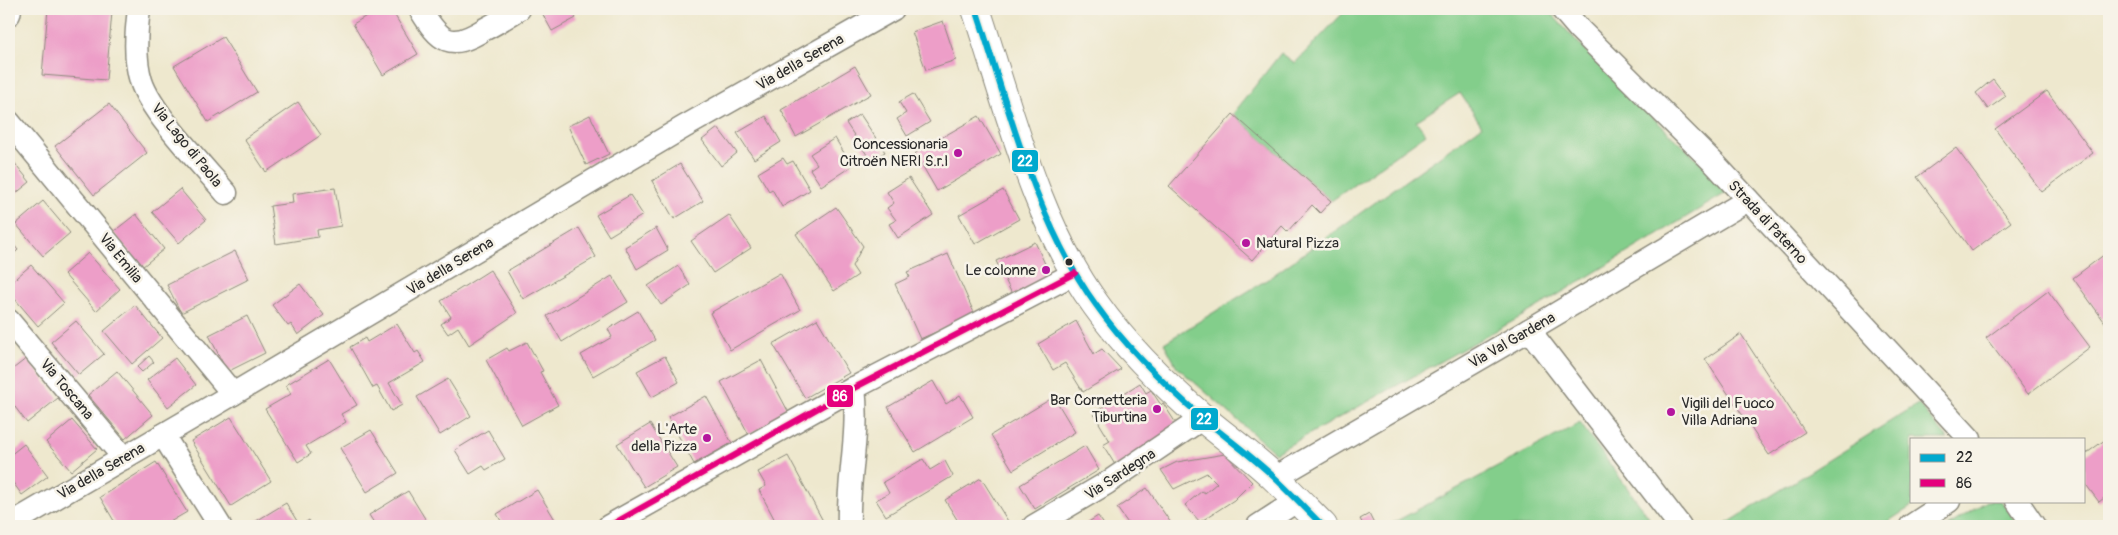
<svg xmlns="http://www.w3.org/2000/svg" width="2118" height="535" font-family="Pangolin,sans-serif">
	<style>
		.green { fill: #83ce8b; stroke: #577c5b }
		.building { fill: #ed9ec8 }
		.lines { fill: none; stroke-linecap: round; stroke-linejoin: round }
		.minor-casing { stroke: #8c8a7c; stroke-width: 25 }
		.primary-casing { stroke: #8c8a7c; stroke-width: 30 }
		.minor { stroke: #fff; stroke-width: 22 }
		.primary { stroke: #fff; stroke-width: 28 }
		.bus-1-casing { stroke: #f7f3e8; stroke-width: 10 }
		.bus-2-casing { stroke: #f7f3e8; stroke-width: 10 }
		.bus-1 { stroke: #00a9ce; stroke-width: 6 }
		.bus-2 { stroke: #e5007d; stroke-width: 6 }
		.poi-dot { fill: #b5179e; stroke: #f7f3e8; stroke-width: 2 }
		.bus-dot { fill: #2b2b2b; stroke: #f7f3e8; stroke-width: 2 }
		.labels { text-anchor: middle; stroke-width: 5; stroke-linejoin: round; paint-order: stroke }
		.street-label { font-size: 15px; fill: #2b2b2b; stroke: #f7f3e8 }
		.poi-label { font-size: 15px; fill: #2b2b2b; stroke: #f7f3e8; text-anchor: end }
		.line-badge { stroke: #f7f3e8; stroke-width: 2 }
		.badge-label { font-size: 14px; text-anchor: middle; font-weight: bold; fill: #fff }
	</style>
	<rect width="100%" height="100%" fill="#f7f3e8"/>
	<filter id="ink" filterUnits="userSpaceOnUse"><feTurbulence type="fractalNoise" baseFrequency=".02" numOctaves="2"/><feDisplacementMap in="SourceGraphic" scale="10" xChannelSelector="R" yChannelSelector="G"/><feConvolveMatrix kernelMatrix="1 2 1 2 8 2 1 2 1" color-interpolation-filters="sRGB"/></filter>
	<filter id="wash" filterUnits="userSpaceOnUse"><feTurbulence type="fractalNoise" baseFrequency=".0096" numOctaves="4" result="noise"/><feDisplacementMap in="SourceGraphic" scale="20" xChannelSelector="R" yChannelSelector="G"/><feGaussianBlur stdDeviation="1.12" result="paint"/><feColorMatrix in="noise" values="0 0 0 0 0 0 0 0 0 0 0 0 0 0 0 0 0 1.4 0 .05"/><feComposite in="paint" operator="in"/></filter>
	<g filter="url(#wash)">
		<rect width="100%" height="100%" fill="#eee8ce"/>
		<g class="green">
			<polygon points="1347,9 1547,9 1613,80 1715,176 1726,193 1526,314 1275,453 1177,367 1164,343 1268,279 1482,126 1460,93 1416,121 1426,134 1331,201 1233,114 1281,53 1295,63"/>
			<polygon points="1918,404 1948,439 1912,439 1912,501 1920,501 1881,526 1723,526"/>
			<polygon points="1580,423 1655,526 1387,526"/>
			<polygon points="1987,501 2001,501 2020,526 1948,526"/>
		</g>
		<g id="blocks">
			<g class="building">
				<polygon points="48,9 112,12 106,80 42,75"/>
				<polygon points="378,9 391,9 418,54 383,75 353,24"/>
				<polygon points="545,9 571,9 576,18 552,31 541,11"/>
				<polygon points="943,21 956,60 926,70 912,32"/>
				<polygon points="223,37 257,92 208,122 174,66"/>
				<polygon points="855,66 871,94 796,137 781,110"/>
				<polygon points="1993,79 2006,96 1988,109 1976,93"/>
				<polygon points="2047,91 2093,153 2042,192 1995,129"/>
				<polygon points="913,94 930,122 907,136 897,119 906,113 899,102"/>
				<polygon points="298,102 321,135 266,172 244,139"/>
				<polygon points="109,104 147,153 94,195 55,146"/>
				<polygon points="860,114 885,152 871,161 846,123"/>
				<polygon points="1233,114 1331,201 1320,213 1312,205 1288,232 1282,226 1252,260 1169,186"/>
				<polygon points="590,115 609,154 586,165 568,126"/>
				<polygon points="766,116 781,142 754,159 737,133"/>
				<polygon points="979,116 1001,154 937,191 915,153"/>
				<polygon points="718,128 737,153 721,166 702,140"/>
				<polygon points="835,138 852,166 821,186 810,169 817,164 810,154"/>
				<polygon points="1956,148 2011,222 1972,251 1917,177"/>
				<polygon points="9,156 30,182 9,199"/>
				<polygon points="783,158 787,164 793,161 810,190 782,207 772,189 769,191 758,173"/>
				<polygon points="680,164 703,201 674,219 652,181"/>
				<polygon points="909,178 933,215 898,238 889,224 896,220 887,208 894,203 887,192"/>
				<polygon points="335,188 341,226 317,230 318,237 276,244 270,206 293,203 292,194"/>
				<polygon points="180,189 206,220 179,243 152,212"/>
				<polygon points="1003,190 1019,219 975,244 959,215"/>
				<polygon points="630,195 643,215 609,236 596,215"/>
				<polygon points="43,201 70,233 43,256 16,224"/>
				<polygon points="836,207 863,246 852,266 858,275 834,291 796,234"/>
				<polygon points="136,214 164,249 142,267 113,232"/>
				<polygon points="729,215 751,248 713,273 691,241"/>
				<polygon points="579,228 596,257 523,299 507,271"/>
				<polygon points="656,228 668,250 637,269 625,247"/>
				<polygon points="9,239 18,250 9,258"/>
				<polygon points="1035,242 1051,277 1013,296 996,261"/>
				<polygon points="235,251 249,279 181,313 167,285"/>
				<polygon points="2109,251 2109,328 2073,278"/>
				<polygon points="88,253 120,289 96,311 64,274"/>
				<polygon points="948,254 975,315 920,339 895,284 910,277 907,272"/>
				<polygon points="31,265 64,303 38,326 9,292 9,284"/>
				<polygon points="678,266 690,285 661,305 648,286"/>
				<polygon points="490,270 517,313 469,345 458,327 448,334 441,324 451,317 441,301"/>
				<polygon points="780,273 800,310 730,350 710,313"/>
				<polygon points="612,276 628,302 562,342 547,316"/>
				<polygon points="300,284 324,315 298,335 291,324 288,326 272,305"/>
				<polygon points="2048,291 2090,347 2028,394 1986,338"/>
				<polygon points="135,305 162,338 132,364 104,331"/>
				<polygon points="638,311 655,340 593,376 581,355 612,337 608,329"/>
				<polygon points="247,316 265,353 227,372 209,335"/>
				<polygon points="817,319 849,373 805,398 773,344"/>
				<polygon points="76,321 104,354 79,375 51,342"/>
				<polygon points="1076,321 1094,354 1102,349 1121,369 1083,392 1065,363 1053,370 1038,344"/>
				<polygon points="397,324 415,353 418,351 425,362 389,383 402,405 391,411 377,386 373,388 350,347 365,338 367,342"/>
				<polygon points="1741,334 1805,432 1769,455 1705,359"/>
				<polygon points="527,342 543,371 540,372 558,405 522,425 486,360 507,348 509,351"/>
				<polygon points="149,356 154,362 142,372 137,367"/>
				<polygon points="665,356 679,382 652,397 637,371"/>
				<polygon points="27,358 58,398 27,423 9,399 9,372"/>
				<polygon points="175,358 196,385 168,407 147,380"/>
				<polygon points="329,359 357,405 341,414 346,422 306,446 311,454 298,462 265,409 291,394 286,385"/>
				<polygon points="761,360 789,413 749,435 721,382"/>
				<polygon points="117,371 153,415 125,439 88,395"/>
				<polygon points="448,379 471,416 440,435 417,397"/>
				<polygon points="933,381 946,404 960,395 973,417 915,452 888,407"/>
				<polygon points="1140,383 1146,393 1151,390 1161,405 1163,403 1179,428 1117,468 1103,445 1110,441 1093,413"/>
				<polygon points="706,396 732,443 694,464 668,417"/>
				<polygon points="1054,397 1075,432 1013,470 991,435"/>
				<polygon points="231,417 271,481 231,506 191,441"/>
				<polygon points="72,420 97,449 71,471 46,442"/>
				<polygon points="650,424 677,467 644,487 617,444"/>
				<polygon points="371,430 398,473 367,492 340,448"/>
				<polygon points="488,430 505,459 486,470 483,466 470,474 455,450"/>
				<polygon points="2109,437 2109,494 2099,502 2084,482 2084,455"/>
				<polygon points="24,444 48,476 22,495 9,477 9,456"/>
				<polygon points="1085,446 1099,470 1035,509 1020,485"/>
				<polygon points="1225,454 1252,482 1234,500 1200,522 1185,505 1202,491 1205,493 1217,483 1207,473 1174,489 1161,470 1177,462"/>
				<polygon points="788,456 823,521 813,526 778,526 759,490 766,486 758,472"/>
				<polygon points="923,459 930,470 945,461 953,476 886,516 876,500 889,493 883,482"/>
				<polygon points="156,462 187,512 163,526 117,526 100,497"/>
				<polygon points="981,478 1011,526 961,526 945,500"/>
				<polygon points="1147,488 1173,526 1130,526 1117,508"/>
				<polygon points="537,490 559,526 504,526 497,514"/>
				<polygon points="408,491 429,525 426,526 376,526 369,515"/>
				<polygon points="286,503 300,526 309,520 312,526 248,526"/>
				<polygon points="1369,514 1375,526 1364,526 1360,519"/>
				<polygon points="1098,516 1105,526 1082,526"/>
			</g>
		</g>
	</g>
	<g filter="url(#ink)">
		<use href="#blocks" fill-opacity="0" stroke="#8c8a7c" stroke-width="1"/>
		<g class="lines">
			<g class="minor-casing">
				<g id="minor">
					<path d="M139 9C136 33 134 58 141 81 151 113 203 166 226 193"/>
					<path d="M420 9C440 42 450 51 485 29 497 23 508 16 519 9"/>
					<polyline points="1562,9 1580,30 1715,164 1970,439"/>
					<polyline points="9,14 10,9"/>
					<polyline points="9,122 233,394"/>
					<polyline points="9,321 124,458"/>
					<polyline points="1529,330 1680,526"/>
					<polyline points="163,435 220,526"/>
					<polyline points="1275,478 1529,330 1748,200"/>
					<polyline points="2017,501 2034,526"/>
					<polyline points="9,525 233,394 684,127 893,9"/>
					<polyline points="609,526 854,388 1075,273"/>
					<path d="M849 526C847 480 860 435 854 388"/>
					<polyline points="1034,526 1107,483 1203,418"/>
					<polyline points="1258,526 1298,500"/>
					<polyline points="1911,526 1949,501"/>
				</g>
			</g>
			<g class="primary-casing">
				<path id="primary" d="M976 9C1008 105 1036 223 1096 305 1125 346 1167 387 1205 420 1228 439 1253 457 1275 478 1291 493 1307 510 1323 526"/>
			</g>
			<use href="#minor" class="minor"/>
			<use href="#primary" class="primary"/>
			<g class="bus-1-casing">
				<path id="bus-1" d="M976 9C1008 105 1036 223 1096 305 1125 346 1167 387 1205 420 1228 439 1253 457 1275 478 1291 493 1307 510 1323 526"/>
			</g>
			<g class="bus-2-casing">
				<polyline id="bus-2" points="609,526 854,388 1075,273"/>
			</g>
			<use href="#bus-1" class="bus-1"/>
			<use href="#bus-2" class="bus-2"/>
		</g>
	</g>
	<g class="poi-dot">
		<circle cx="958" cy="153" r="5"/>
		<circle cx="1246" cy="243" r="5"/>
		<circle cx="1046" cy="270" r="5"/>
		<circle cx="1157" cy="409" r="5"/>
		<circle cx="1671" cy="412" r="5"/>
		<circle cx="707" cy="438" r="5"/>
	</g>
	<circle class="bus-dot" cx="1069" cy="262" r="4.5"/>
	<g class="labels">
		<g class="street-label">
			<text transform="translate(800 62) rotate(-30)" y="5">Via della Serena</text>
			<text transform="translate(187 145) rotate(51)" y="5">Via Lago di Paola</text>
			<text transform="translate(1768 222) rotate(47)" y="5">Strada di Paterno</text>
			<text transform="translate(121 258) rotate(51)" y="5">Via Emilia</text>
			<text transform="translate(450 266) rotate(-31)" y="5">Via della Serena</text>
			<text transform="translate(1512 340) rotate(-30)" y="5">Via Val Gardena</text>
			<text transform="translate(67 389) rotate(50)" y="5">Via Toscana</text>
			<text transform="translate(101 471) rotate(-30)" y="5">Via della Serena</text>
			<text transform="translate(1120 474) rotate(-33)" y="5">Via Sardegna</text>
		</g>
		<g class="poi-label">
			<text x="948" y="149">Concessionaria<tspan x="948" dy="17">Citroën NERI S.r.l</tspan></text>
			<text x="1256" y="248" text-anchor="start">Natural Pizza</text>
			<text x="1036" y="275">Le colonne</text>
			<text x="1147" y="405">Bar Cornetteria<tspan x="1147" dy="17">Tiburtina</tspan></text>
			<text x="1681" y="408" text-anchor="start">Vigili del Fuoco<tspan x="1681" dy="17">Villa Adriana</tspan></text>
			<text x="697" y="434">L'Arte<tspan x="697" dy="17">della Pizza</tspan></text>
		</g>
	</g>
	<g class="line-badge">
		<rect x="1011" y="149" width="28" height="24" rx="5" fill="#00a9ce"/>
		<rect x="826" y="384" width="28" height="24" rx="5" fill="#e5007d"/>
		<rect x="1190" y="407" width="29" height="24" rx="5" fill="#00a9ce"/>
	</g>
	<g class="badge-label">
		<text x="1025" y="166">22</text>
		<text x="840" y="401">86</text>
		<text x="1204" y="424">22</text>
	</g>
	<rect width="2118" height="535" fill="none" stroke="#f7f3e8" stroke-width="30"/>
	<rect x="1910" y="438" width="175" height="65" fill="#f7f3e8" stroke="#a5a39c"/>
	<rect x="1920" y="454" width="25" height="8" fill="#00a9ce" stroke="#a5a39c"/>
	<text x="1956" y="462" font-size="15" fill="#2b2b2b">22</text>
	<rect x="1920" y="479" width="25" height="8" fill="#e5007d" stroke="#a5a39c"/>
	<text x="1956" y="488" font-size="15" fill="#2b2b2b">86</text>
</svg>
